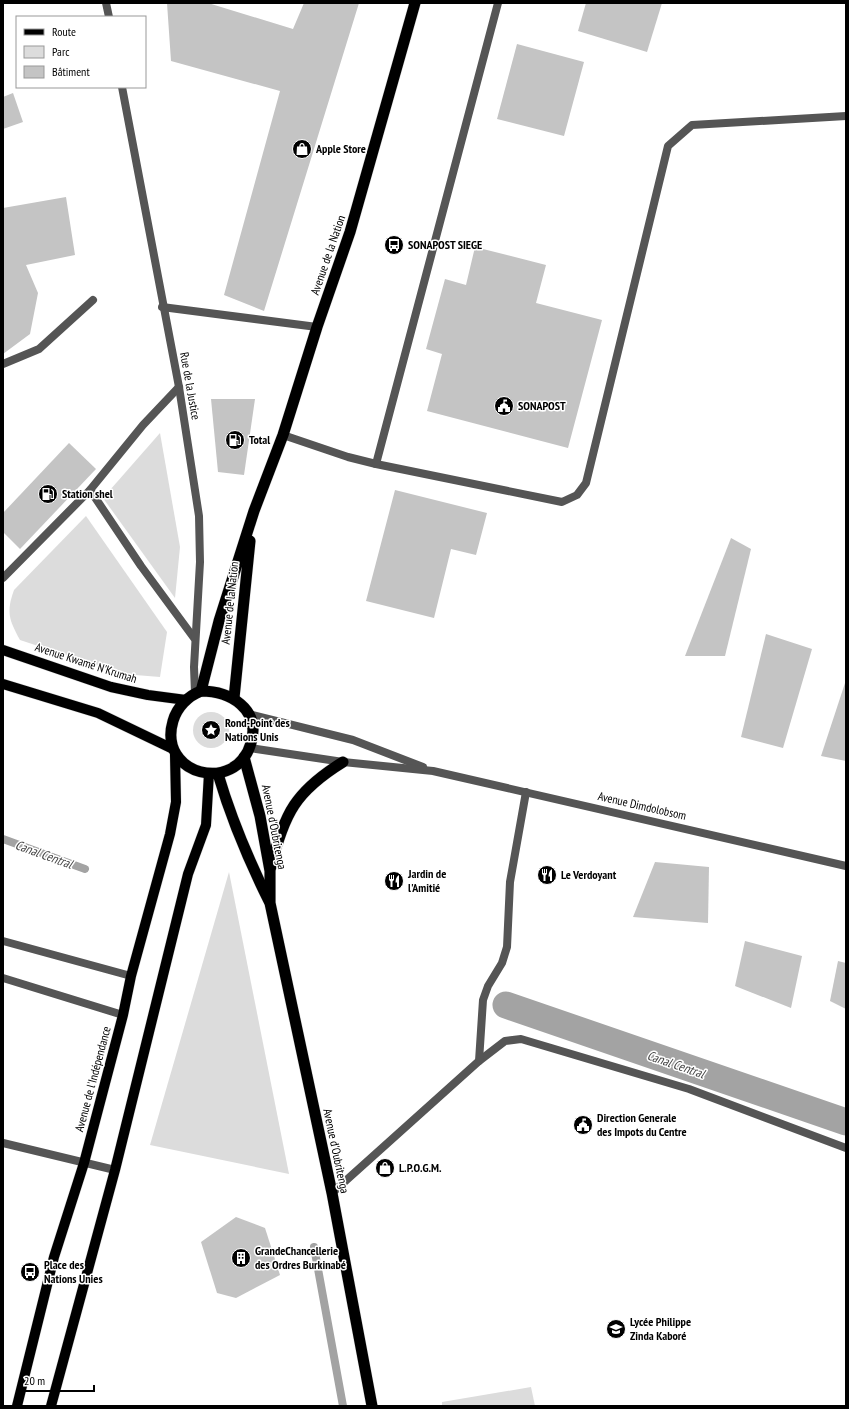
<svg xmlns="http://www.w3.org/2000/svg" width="849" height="1409" font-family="'PT Sans Narrow',sans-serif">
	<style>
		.green { fill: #dcdcdc }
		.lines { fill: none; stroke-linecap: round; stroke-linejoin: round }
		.stream { stroke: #a3a3a3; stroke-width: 8 }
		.canal { stroke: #a3a3a3; stroke-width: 27 }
		.building { fill: #c4c4c4 }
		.primary-casing { stroke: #dbdbdb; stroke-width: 11 }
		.trunk-casing { stroke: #dbdbdb; stroke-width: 12 }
		.service { stroke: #555; stroke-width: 8 }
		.minor { stroke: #555; stroke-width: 8 }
		.primary { stroke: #000; stroke-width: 10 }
		.trunk { stroke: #000; stroke-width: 11 }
		.labels { text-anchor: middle; stroke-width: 3; stroke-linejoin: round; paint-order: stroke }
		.poi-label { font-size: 12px; font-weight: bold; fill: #000; stroke: #fff; text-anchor: start }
		.street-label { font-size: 12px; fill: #000; stroke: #fff }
		.water-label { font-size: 13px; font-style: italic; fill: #444; stroke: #fff }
	</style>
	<rect width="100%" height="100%" fill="#fff"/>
	<g class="green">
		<polygon points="160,433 180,547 175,598 103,498"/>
		<path d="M86 516 167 632 160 677 123 674 20 640C9 620 6 612 14 590Z"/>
		<circle cx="211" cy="730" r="18"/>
		<polygon points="229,872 289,1174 150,1145"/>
		<polygon points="531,1387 535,1406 442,1406 442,1402"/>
	</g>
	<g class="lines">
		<g class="stream">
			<polyline points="3,839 85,869"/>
			<polyline points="314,1247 343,1406"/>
		</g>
		<polyline class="canal" points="506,1005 846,1122"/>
	</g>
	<g class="building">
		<polygon points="167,3 208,3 293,29 304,3 359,3 264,311 224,295 280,91 171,61"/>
		<polygon points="586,3 662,3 647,52 578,31"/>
		<polygon points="517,44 584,62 564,136 497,119"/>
		<polygon points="13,93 23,122 3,129 3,97"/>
		<polygon points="66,197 75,255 26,265 38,293 30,334 3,354 3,208"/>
		<polygon points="475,247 546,265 536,303 602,320 568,448 427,411 442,354 426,349 445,279 466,285"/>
		<polygon points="211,399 255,399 244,475 218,472"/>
		<polygon points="69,443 96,469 20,549 3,532 3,513"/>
		<polygon points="395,490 487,513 476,555 451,549 434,618 366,601"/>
		<polygon points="731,538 751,549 725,656 685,656"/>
		<polygon points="766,634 812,649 783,748 741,737"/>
		<polygon points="846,680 846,761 821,756"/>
		<polygon points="655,862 709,867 708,923 633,917"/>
		<polygon points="745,941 802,956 791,1008 735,986"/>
		<polygon points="838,961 846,963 846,1009 830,1001"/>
		<polygon points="236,1217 265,1228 280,1275 236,1298 217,1293 201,1242"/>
	</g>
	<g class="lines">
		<g class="primary-casing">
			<g id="primary">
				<polyline points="3,650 111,687 148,695 186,700"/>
				<polyline points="3,684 98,713 173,749"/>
				<polyline points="17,1406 54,1257 84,1163 123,1015 131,976 170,834 176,802 175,755"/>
				<polyline points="51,1406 115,1170 188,874 206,825 209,773"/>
			</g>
		</g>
		<g class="trunk-casing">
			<g id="trunk">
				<polyline points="201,691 219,621 254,511 283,435 317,327 350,232 415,3"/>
				<path d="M201 691C230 691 261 709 251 743 236 795 157 775 173 721 177 707 188 696 201 691Z"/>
				<polyline points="234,698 250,541"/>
				<polyline points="244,757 260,816 270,871 270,903 332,1193 372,1406"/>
				<path d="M218 774C231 818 248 859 269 901"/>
				<path d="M271 867C284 813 296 791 343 762"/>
			</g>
		</g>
		<g class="service">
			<polyline points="162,307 317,327"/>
			<polyline points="3,364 39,349 93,300"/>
			<polyline points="283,435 348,457 376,464 562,502 577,495 586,483 668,146 692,125 846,116"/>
			<polyline points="376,464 498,3"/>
			<polyline points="90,490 141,566 194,638"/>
			<polyline points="3,578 90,490 143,425 179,387"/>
			<polyline points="3,941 131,976"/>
			<polyline points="3,978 123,1015"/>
			<polyline points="3,1143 115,1170"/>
		</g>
		<g class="minor">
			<polyline points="106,3 109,17"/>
			<polyline points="122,87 179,387 199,516 200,562 194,667 195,693"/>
			<polyline points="248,714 353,740 423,767"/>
			<polyline points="250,748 343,762 433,771 846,866"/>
			<polyline points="479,1061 505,1041 521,1039 689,1089 846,1148"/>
			<polyline points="332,1193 479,1061 483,1000 488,986 502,963 507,947 510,882 526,792"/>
		</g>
		<use href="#primary" class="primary"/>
		<use href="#trunk" class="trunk"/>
	</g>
	<defs>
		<g id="shop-disc" transform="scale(1)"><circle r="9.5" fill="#000" stroke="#fff"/><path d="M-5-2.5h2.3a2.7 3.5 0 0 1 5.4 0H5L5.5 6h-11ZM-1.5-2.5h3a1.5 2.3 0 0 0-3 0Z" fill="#fff"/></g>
		<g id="bus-disc" transform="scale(1)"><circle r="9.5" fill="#000" stroke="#fff"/><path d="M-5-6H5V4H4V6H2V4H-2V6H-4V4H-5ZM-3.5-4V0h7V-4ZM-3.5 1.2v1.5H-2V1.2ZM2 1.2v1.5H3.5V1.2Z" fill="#fff"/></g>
		<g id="civic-disc" transform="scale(1)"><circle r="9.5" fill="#000" stroke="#fff"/><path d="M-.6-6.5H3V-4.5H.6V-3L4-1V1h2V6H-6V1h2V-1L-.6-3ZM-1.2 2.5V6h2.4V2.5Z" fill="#fff"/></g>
		<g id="fuel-disc" transform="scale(1)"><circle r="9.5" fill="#000" stroke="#fff"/><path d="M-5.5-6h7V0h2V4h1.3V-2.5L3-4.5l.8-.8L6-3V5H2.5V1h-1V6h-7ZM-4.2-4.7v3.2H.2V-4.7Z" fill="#fff"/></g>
		<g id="sight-disc" transform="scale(1)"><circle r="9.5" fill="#000" stroke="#fff"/><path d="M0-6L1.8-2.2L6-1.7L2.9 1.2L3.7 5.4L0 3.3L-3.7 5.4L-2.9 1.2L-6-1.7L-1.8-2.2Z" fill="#fff"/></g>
		<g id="restaurant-disc" transform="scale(1)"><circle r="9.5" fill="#000" stroke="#fff"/><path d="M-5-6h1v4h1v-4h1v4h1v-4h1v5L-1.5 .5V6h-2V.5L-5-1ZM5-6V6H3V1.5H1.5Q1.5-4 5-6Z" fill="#fff"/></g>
		<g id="building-disc" transform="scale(1)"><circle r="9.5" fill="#000" stroke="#fff"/><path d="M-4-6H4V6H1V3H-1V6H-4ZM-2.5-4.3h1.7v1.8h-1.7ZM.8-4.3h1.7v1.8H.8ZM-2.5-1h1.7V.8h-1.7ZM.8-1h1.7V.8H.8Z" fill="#fff"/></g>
		<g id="school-disc" transform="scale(1)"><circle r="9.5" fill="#000" stroke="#fff"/><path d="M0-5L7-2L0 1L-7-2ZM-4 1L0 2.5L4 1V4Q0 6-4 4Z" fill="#fff"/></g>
	</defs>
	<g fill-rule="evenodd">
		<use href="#shop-disc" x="302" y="149"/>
		<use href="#bus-disc" x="394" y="245"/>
		<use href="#civic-disc" x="504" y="406"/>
		<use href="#fuel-disc" x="235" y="440"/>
		<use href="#fuel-disc" x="48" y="494"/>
		<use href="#sight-disc" x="211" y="730"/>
		<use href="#restaurant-disc" x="547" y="875"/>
		<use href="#restaurant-disc" x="394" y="881"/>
		<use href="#civic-disc" x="583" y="1125"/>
		<use href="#shop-disc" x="385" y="1168"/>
		<use href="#building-disc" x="241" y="1258"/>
		<use href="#bus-disc" x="30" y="1272"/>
		<use href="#school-disc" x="616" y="1329"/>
	</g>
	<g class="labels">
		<g class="poi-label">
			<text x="316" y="153">Apple Store</text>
			<text x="408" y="249">SONAPOST SIEGE</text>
			<text x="518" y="410">SONAPOST</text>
			<text x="249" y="444">Total</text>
			<text x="62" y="498">Station shel</text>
			<text x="225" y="727">Rond-Point des<tspan x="225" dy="14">Nations Unis</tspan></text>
			<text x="408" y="878">Jardin de<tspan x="408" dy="14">l'Amitié</tspan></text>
			<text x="561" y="879">Le Verdoyant</text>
			<text x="597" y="1122">Direction Generale<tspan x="597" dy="14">des Impots du Centre</tspan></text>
			<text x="399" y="1172">L.P.O.G.M.</text>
			<text x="255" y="1255">GrandeChancellerie<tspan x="255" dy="14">des Ordres Burkinabé</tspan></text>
			<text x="44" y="1269">Place des<tspan x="44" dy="14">Nations Unies</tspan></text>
			<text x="630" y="1326">Lycée Philippe<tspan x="630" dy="14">Zinda Kaboré</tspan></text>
		</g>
		<g class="street-label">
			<text transform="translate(328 255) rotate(-71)" y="4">Avenue de la Nation</text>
			<text transform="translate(190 386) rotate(80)" y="4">Rue de la Justice</text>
			<text transform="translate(230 603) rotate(-84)" y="4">Avenue de la Nation</text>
			<text transform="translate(86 663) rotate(18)" y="4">Avenue Kwamé N'Krumah</text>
			<text transform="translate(642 806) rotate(13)" y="4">Avenue Dimdolobsom</text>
			<text transform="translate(274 827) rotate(79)" y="4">Avenue d'Oubritenga</text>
			<text transform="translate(93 1079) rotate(-75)" y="4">Avenue de l'Indépendance</text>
			<text transform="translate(336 1151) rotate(78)" y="4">Avenue d'Oubritenga</text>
		</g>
		<g class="water-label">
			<text transform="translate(44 854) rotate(20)" y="5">Canal Central</text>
			<text transform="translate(676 1064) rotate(19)" y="5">Canal Central</text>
		</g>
	</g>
	<rect width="849" height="1409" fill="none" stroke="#000000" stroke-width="8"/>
	<rect x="16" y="16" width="130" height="72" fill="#ffffff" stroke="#999999"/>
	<rect x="24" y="29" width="20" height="6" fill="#000000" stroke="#999999"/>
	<text x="52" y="36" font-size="12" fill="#000000">Route</text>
	<rect x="24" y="46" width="20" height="12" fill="#dcdcdc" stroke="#999999"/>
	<text x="52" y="56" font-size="12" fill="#000000">Parc</text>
	<rect x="24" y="66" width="20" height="12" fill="#c4c4c4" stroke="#999999"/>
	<text x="52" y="76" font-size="12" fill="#000000">Bâtiment</text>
	<path d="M18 1385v6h76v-6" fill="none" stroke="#000000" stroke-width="2"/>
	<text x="24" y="1385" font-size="12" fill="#000000" stroke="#ffffff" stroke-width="3" paint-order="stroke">20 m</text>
</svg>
